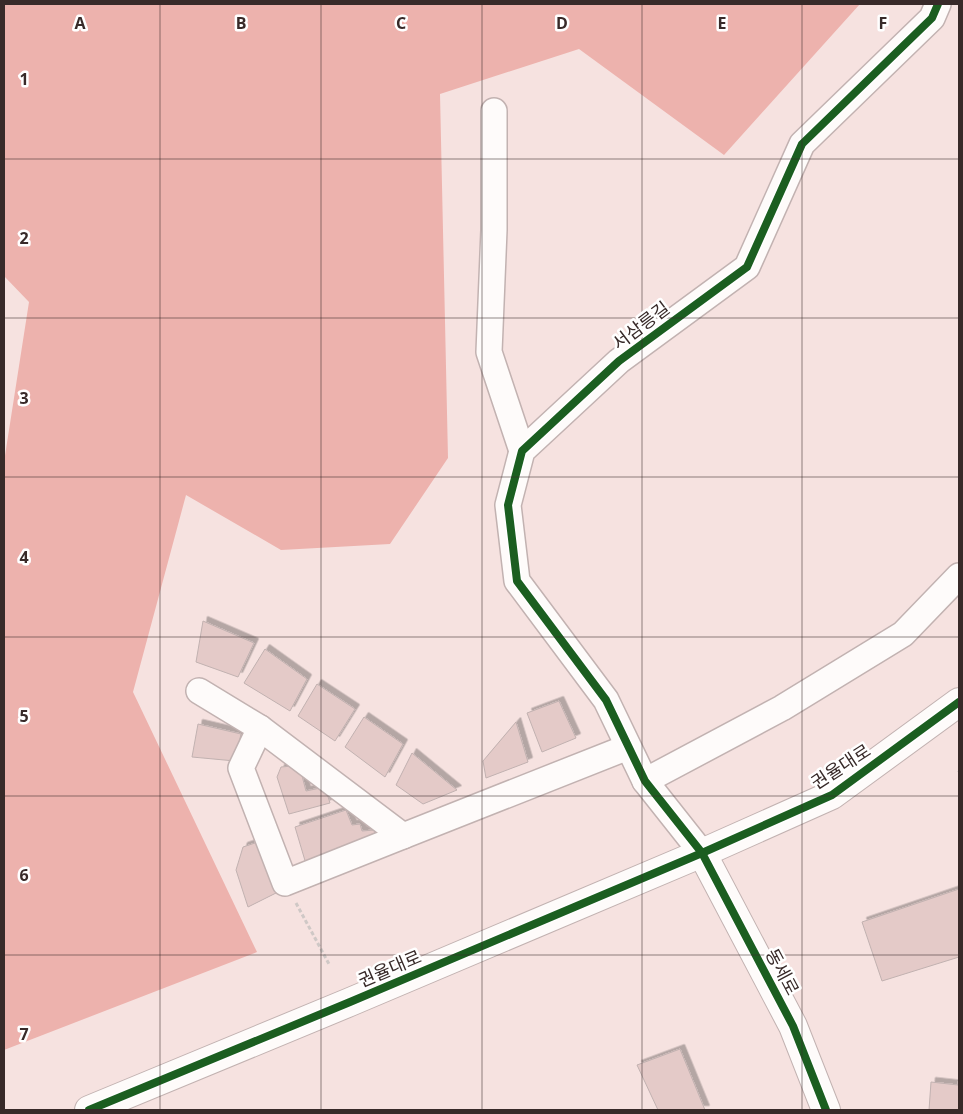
<svg xmlns="http://www.w3.org/2000/svg" width="963" height="1114" font-family="'Open Sans','Noto Sans KR',sans-serif">
	<style>
		.forest { fill: #edb2ad }
		.building { fill: #e4cac8; stroke: #c1b1b0; filter: url(#shadow) }
		.lines { fill: none; stroke-linecap: round; stroke-linejoin: round }
		.minor-casing { stroke: #c2b2b1; stroke-width: 28 }
		.secondary-casing { stroke: #c2b2b1; stroke-width: 30 }
		.primary-casing { stroke: #c2b2b1; stroke-width: 30 }
		.path { stroke: #cfc8c6; stroke-width: 3; stroke-dasharray: 4 2.5; stroke-linecap: butt }
		.minor { stroke: #fefbfa; stroke-width: 25 }
		.secondary { stroke: #fefbfa; stroke-width: 28 }
		.primary { stroke: #fefbfa; stroke-width: 28 }
		.cycleway-casing { stroke: #fff; stroke-width: 11 }
		.cycleway { stroke: #1b5e20; stroke-width: 8 }
		.grid { fill: none; stroke: #382a29; stroke-width: 1; stroke-opacity: 0.55 }
		.labels { text-anchor: middle; stroke-width: 5; stroke-linejoin: round; paint-order: stroke }
		.street-label { font-size: 18px; fill: #382a29; stroke: #fff }
		.grid-label { font-size: 16px; text-anchor: middle; font-weight: bold; fill: #382a29; stroke: #fff; stroke-width: 5; stroke-linejoin: round; paint-order: stroke }
	</style>
	<defs>
		<filter id="shadow"><feDropShadow dx="4.5" dy="-4.5" stdDeviation="0" flood-color="#0004"/></filter>
	</defs>
	<rect width="100%" height="100%" fill="#f6e2e0"/>
	<polygon class="forest" points="4,4 860,4 724,155 579,49 440,94 448,458 390,544 281,550 186,495 133,692 257,952 4,1050 4,462 29,302 4,276"/>
	<g class="building">
		<polygon points="203,621 254,643 238,677 196,662"/>
		<polygon points="265,649 307,679 290,711 244,683"/>
		<polygon points="317,684 355,709 335,741 298,716"/>
		<polygon points="559,701 576,738 542,752 527,713"/>
		<polygon points="364,717 403,744 385,777 345,747"/>
		<polygon points="516,722 528,762 486,778 483,761"/>
		<polygon points="198,724 241,734 235,761 192,757"/>
		<polygon points="412,753 457,790 423,804 396,785"/>
		<polygon points="292,766 301,772 306,791 325,787 330,803 289,814 277,777 281,767"/>
		<polygon points="346,810 352,825 360,824 362,831 374,830 377,839 306,864 295,827"/>
		<polygon points="258,842 278,892 248,907 236,870 243,847"/>
		<polygon points="959,889 959,957 882,981 862,922"/>
		<polygon points="680,1049 705,1110 658,1110 637,1065"/>
		<polygon points="959,1077 959,1110 929,1110 931,1082 958,1085"/>
	</g>
	<g class="lines">
		<g class="minor-casing">
			<g id="minor">
				<polyline points="494,111 494,230 489,352 522,451"/>
				<polyline points="199,691 260,728 403,836 628,747"/>
				<polyline points="260,728 241,768 285,883 403,836"/>
				<polyline points="645,781 782,708 903,634 959,576"/>
				<polyline points="702,853 645,781 606,700 517,581 508,505 522,451 619,361 747,267 802,144 932,18 938,4"/>
			</g>
		</g>
		<g class="secondary-casing">
			<polyline id="secondary" points="702,853 793,1026 826,1110"/>
		</g>
		<g class="primary-casing">
			<polyline id="primary" points="89,1110 350,1002 702,853 832,795 959,702"/>
		</g>
		<g class="path">
			<polyline points="959,771 959,772"/>
			<polyline points="296,903 329,964"/>
		</g>
		<use href="#minor" class="minor"/>
		<use href="#secondary" class="secondary"/>
		<use href="#primary" class="primary"/>
		<g class="cycleway-casing">
			<g id="cycleway">
				<polyline points="89,1110 350,1002 702,853 832,795 959,702"/>
				<polyline points="826,1110 793,1026 702,853 645,781 606,700 517,581 508,505 522,451 619,361 747,267 802,144 932,18 938,4"/>
			</g>
		</g>
		<use href="#cycleway" class="cycleway"/>
	</g>
	<path class="grid" d="M160 4V1110M321 4V1110M482 4V1110M642 4V1110M802 4V1110M4 159H959M4 318H959M4 477H959M4 637H959M4 796H959M4 955H959"/>
	<g class="labels">
		<g class="street-label">
			<text transform="translate(641 326) rotate(-37)" y="6">서삼릉길</text>
			<text transform="translate(841 767) rotate(-33)" y="6">권율대로</text>
			<text transform="translate(390 969) rotate(-23)" y="6">권율대로</text>
			<text transform="translate(782 972) rotate(62)" y="6">동세로</text>
		</g>
	</g>
	<g class="grid-label">
		<text x="80" y="29">A</text>
		<text x="241" y="29">B</text>
		<text x="401" y="29">C</text>
		<text x="562" y="29">D</text>
		<text x="722" y="29">E</text>
		<text x="883" y="29">F</text>
		<text x="24" y="85">1</text>
		<text x="24" y="244">2</text>
		<text x="24" y="404">3</text>
		<text x="24" y="563">4</text>
		<text x="24" y="722">5</text>
		<text x="24" y="881">6</text>
		<text x="24" y="1040">7</text>
	</g>
	<rect width="963" height="1114" fill="none" stroke="#382a29" stroke-width="10"/>
</svg>
